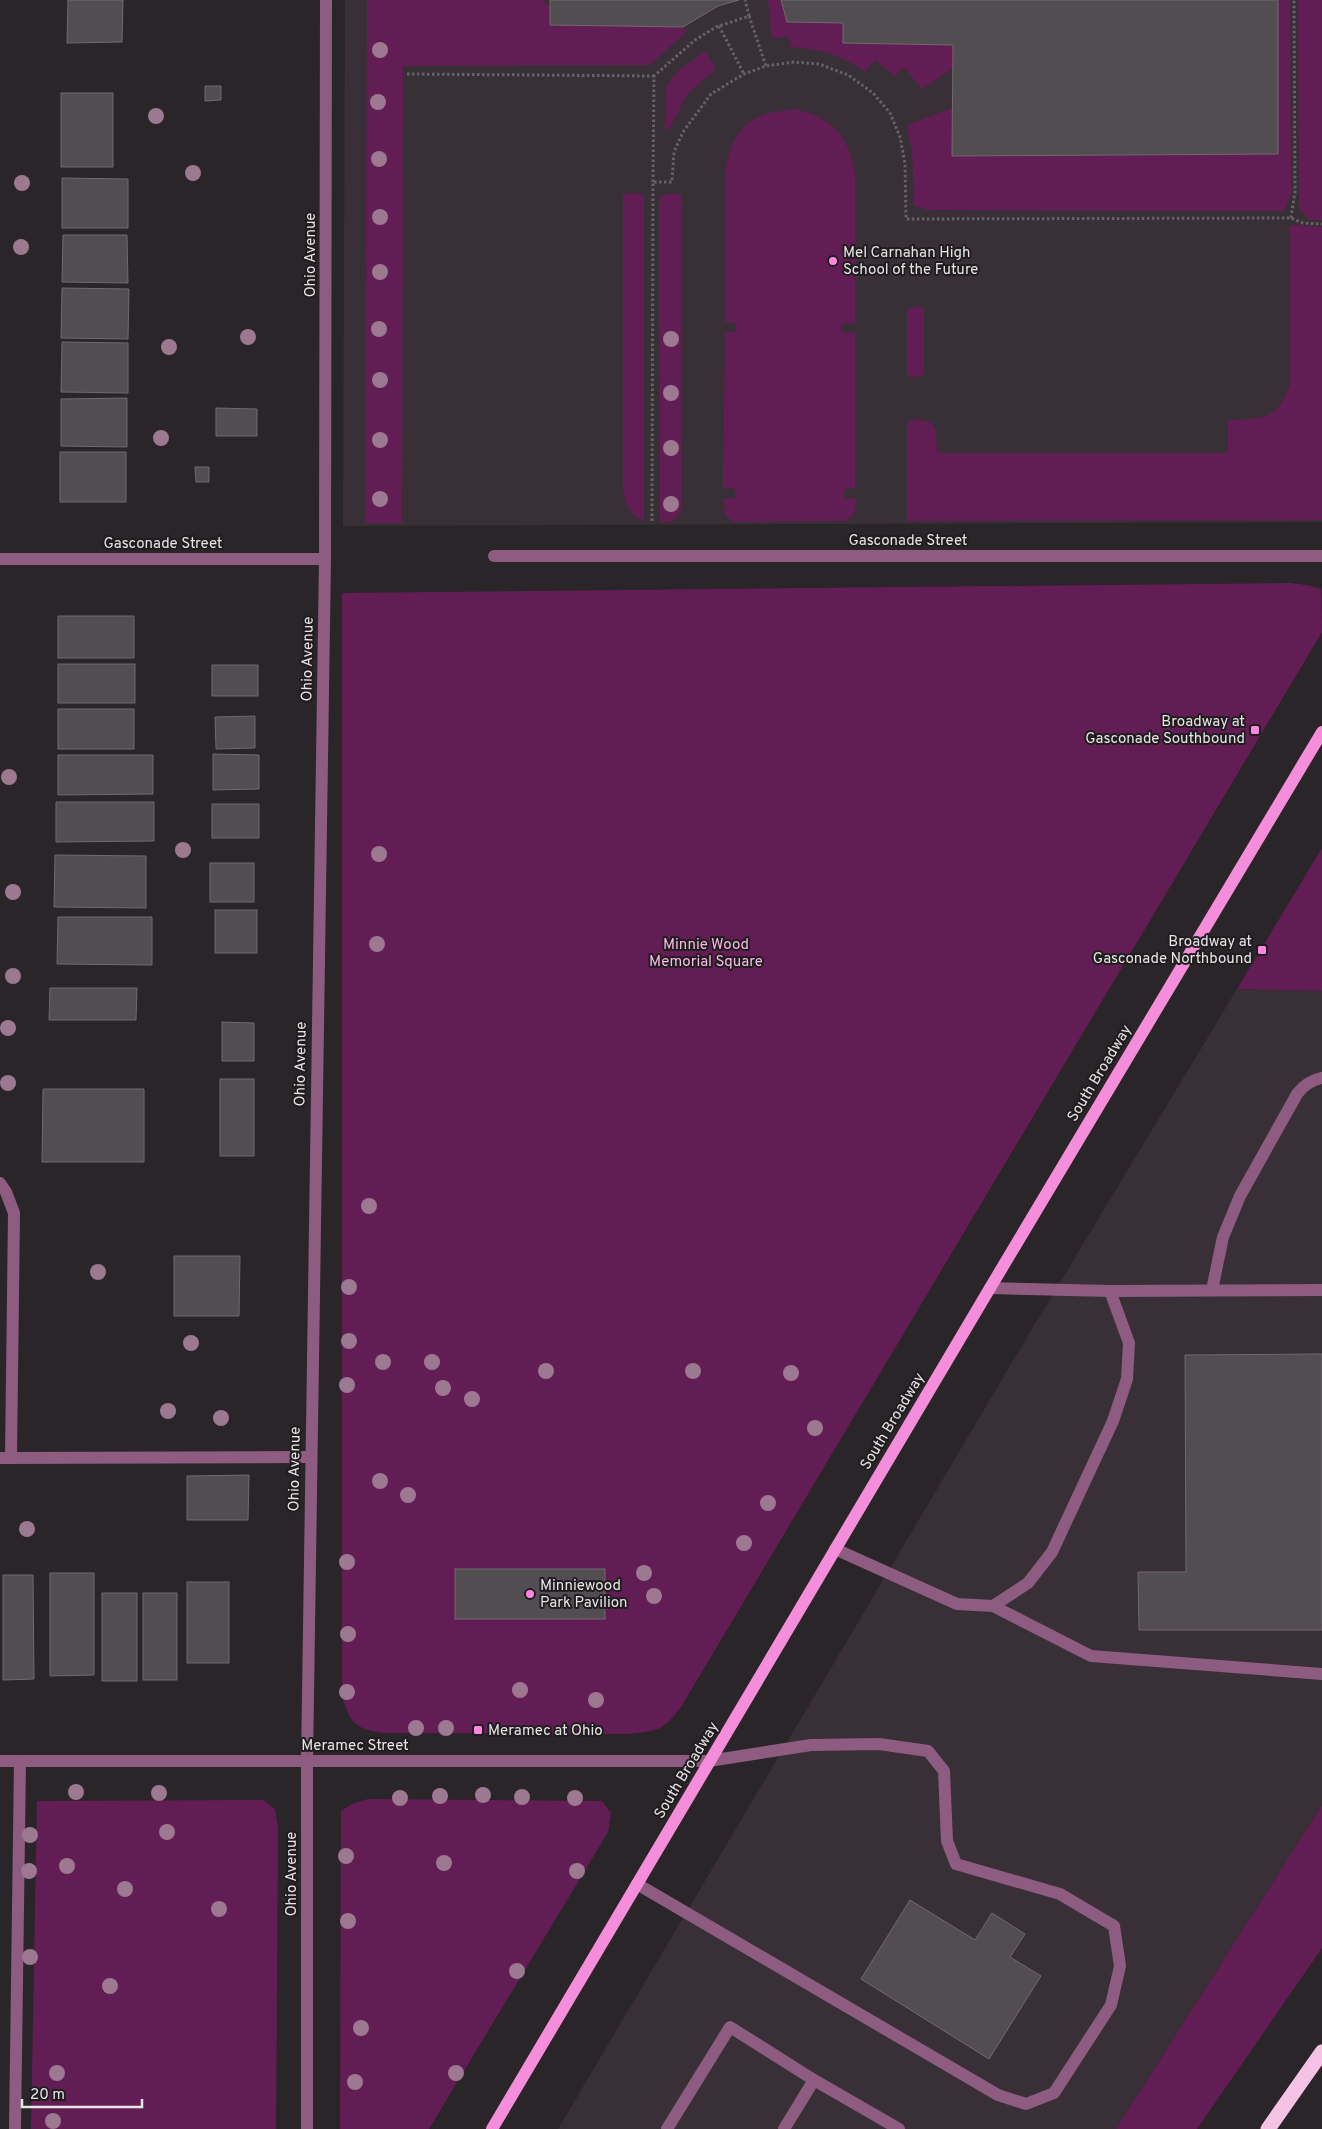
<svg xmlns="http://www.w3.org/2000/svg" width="1322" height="2129" font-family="Overpass,sans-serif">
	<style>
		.built { fill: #392f36 }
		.green { fill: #631d55 }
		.building { fill: #524d50; stroke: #706a6e }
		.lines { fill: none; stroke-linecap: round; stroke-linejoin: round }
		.path { stroke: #666265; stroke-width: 3; stroke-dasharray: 2.5 2.5; stroke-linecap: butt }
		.minor { stroke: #8d5c80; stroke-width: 12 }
		.major { stroke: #f58eda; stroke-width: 12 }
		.highway { stroke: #f4c2e5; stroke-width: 15 }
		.tree { fill: #9c7891 }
		.poi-dot { fill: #fe86e0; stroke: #201c1f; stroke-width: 2 }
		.labels { text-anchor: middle; stroke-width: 4; stroke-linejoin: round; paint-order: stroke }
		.poi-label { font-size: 15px; fill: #e7e4e6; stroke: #201c1f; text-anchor: start }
		.street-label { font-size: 15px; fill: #e7e4e6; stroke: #201c1f }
		.park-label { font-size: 15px; fill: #f9bbe7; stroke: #201c1f }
	</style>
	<rect width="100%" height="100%" fill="#2a2528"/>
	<g class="built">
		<polygon points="345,0 1322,0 1322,522 343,526"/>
		<polygon points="1237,989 1322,991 1322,1805 1116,2129 558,2129 1030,1332"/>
	</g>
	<g class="green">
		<polygon points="367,0 541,0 550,7 683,27 687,31 650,65 403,66 402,523 365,523"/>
		<path d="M768 0H781L787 22 843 23V43L953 45V68L922 89 904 67 894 76 875 60 865 72C841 55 819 48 790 47V37L772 38Z"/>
		<polygon points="1278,0 1290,0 1291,193 1284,211 927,210 914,205 912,149 907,130 910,124 952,108 953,156 1278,154"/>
		<polygon points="1298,0 1322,0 1322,220 1309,220 1299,208"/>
		<polygon points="705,51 716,69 688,93 669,129 665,130 666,87 678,71"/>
		<path d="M796 109C834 120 848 135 855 174V323L841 324V332L855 333V488L844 489V498L856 499C855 511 855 516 845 521L734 522C724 516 724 509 723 498H735V489L723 487 725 332H736V323L725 322V170C735 125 750 113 796 109Z"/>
		<path d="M623 193 642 194 644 199V521C630 516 626 505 623 491Z"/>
		<path d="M666 194H682L681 508C678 520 673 522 660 522L659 203 661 197Z"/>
		<path d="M1290 225 1322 227V520L907 521V423L916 419 932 423 936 431 937 453H1228V420C1263 419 1277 421 1290 384Z"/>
		<polygon points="915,307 924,308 924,375 915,377 907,375 907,310"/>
		<path d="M1290 583 1307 585 1321 589 1322 632 681 1707C663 1731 657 1731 627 1734L384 1733C355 1729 351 1724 342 1696V593Z"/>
		<polygon points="1322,848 1322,991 1237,989"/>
		<polygon points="368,1799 602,1801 611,1813 608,1832 429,2129 340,2129 341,1811 352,1804"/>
		<polygon points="263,1800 275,1809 278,1827 276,2129 31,2129 37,1801"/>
		<polygon points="1322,1805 1322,1948 1197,2129 1116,2129"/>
	</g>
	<g class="building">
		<polygon points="68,0 123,0 122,42 67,43"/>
		<polygon points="550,0 739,0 718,6 683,27 550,25"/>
		<polygon points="781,0 1278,0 1278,154 952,156 953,45 843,43 843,23 787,22"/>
		<polygon points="205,86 221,86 221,100 205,101"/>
		<rect x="61" y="93" width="52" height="74"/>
		<polygon points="62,178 128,179 128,228 62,228"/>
		<polygon points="63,235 127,235 128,283 62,282"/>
		<polygon points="62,288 129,289 128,339 61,338"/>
		<polygon points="62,342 128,343 128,393 61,392"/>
		<polygon points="127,398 127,447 61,446 61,399"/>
		<polygon points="216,408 257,409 257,436 216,436"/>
		<rect x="60" y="452" width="66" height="50"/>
		<polygon points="195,467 209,467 209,482 196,482"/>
		<rect x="58" y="616" width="76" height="42"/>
		<rect x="58" y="664" width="77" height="39"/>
		<rect x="212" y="665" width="46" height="31"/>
		<rect x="58" y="709" width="76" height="40"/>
		<polygon points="255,716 255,748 216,749 215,717"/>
		<polygon points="213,754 259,755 259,789 213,790"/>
		<polygon points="58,755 153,755 153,794 58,795"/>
		<polygon points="56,802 154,802 154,841 56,842"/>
		<rect x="212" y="804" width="47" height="34"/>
		<polygon points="55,855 146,856 146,908 54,907"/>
		<rect x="210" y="863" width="44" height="39"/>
		<rect x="215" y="910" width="42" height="43"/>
		<polygon points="58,917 152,917 152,965 57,964"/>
		<polygon points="50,988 137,988 136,1020 49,1020"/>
		<polygon points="222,1022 254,1023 254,1061 222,1061"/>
		<rect x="220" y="1079" width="34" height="77"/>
		<polygon points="43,1089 144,1089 144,1162 42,1162"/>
		<polygon points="174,1256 240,1256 239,1316 174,1316"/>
		<polygon points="1322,1354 1322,1630 1139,1630 1138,1572 1186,1572 1185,1355"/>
		<polygon points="249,1475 248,1520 187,1520 187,1476"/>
		<rect x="455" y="1569" width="150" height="50"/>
		<polygon points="50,1573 94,1573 94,1675 50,1676"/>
		<polygon points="3,1575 33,1575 34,1679 3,1680"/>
		<rect x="187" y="1582" width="42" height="81"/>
		<rect x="102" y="1593" width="35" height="88"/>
		<rect x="143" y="1593" width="34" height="87"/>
		<polygon points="910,1900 975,1940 992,1913 1025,1934 1010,1957 1041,1976 989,2059 861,1979"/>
	</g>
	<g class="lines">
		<g class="path">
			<polyline points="749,16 766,66"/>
			<polyline points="719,26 744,74"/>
			<polyline points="407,74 654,76"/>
			<polyline points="653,182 654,76 695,40 716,27 749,16 745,0"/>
			<polyline points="1291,218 1295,192 1294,0"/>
			<polyline points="652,521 653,182 672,182 674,152 683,132 711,94 744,74 766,66 794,62 819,64 848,75 873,93 890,113 900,137 905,163 906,219 1291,218 1303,223 1322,224"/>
		</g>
		<g class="minor">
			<polyline points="494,556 1322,556"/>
			<polyline points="0,559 325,559"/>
			<polyline points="0,1183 6,1192 14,1213 11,1458"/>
			<polyline points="990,1288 1110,1291 1322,1290"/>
			<path d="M1212 1290 1223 1237 1240 1196 1297 1094C1304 1085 1311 1080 1322 1078"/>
			<polyline points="0,1458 310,1457"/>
			<polyline points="835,1549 957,1604 993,1606 1028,1583 1052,1552 1113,1421 1127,1379 1129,1343 1110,1291"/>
			<polyline points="993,1606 1091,1656 1322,1674"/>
			<polyline points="0,1761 709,1761 811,1745 879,1744 928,1751 944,1771 947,1841 956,1864 1060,1894 1114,1926 1120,1966 1111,2005 1054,2093 1026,2104 998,2095 637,1884"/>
			<polyline points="15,2129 20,1761"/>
			<polyline points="307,2129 307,1761 325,559 326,0"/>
			<polyline points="667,2129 730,2027 814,2080"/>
			<polyline points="784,2129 814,2080 899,2129"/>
		</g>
		<polyline class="major" points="492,2129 990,1288 1322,732"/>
		<polyline class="highway" points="1268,2129 1322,2052"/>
	</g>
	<g class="tree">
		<circle cx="380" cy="50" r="8"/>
		<circle cx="378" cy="102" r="8"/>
		<circle cx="156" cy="116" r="8"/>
		<circle cx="379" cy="159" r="8"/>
		<circle cx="193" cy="173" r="8"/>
		<circle cx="22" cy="183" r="8"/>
		<circle cx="380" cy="217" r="8"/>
		<circle cx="21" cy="247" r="8"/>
		<circle cx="380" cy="272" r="8"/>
		<circle cx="379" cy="329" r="8"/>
		<circle cx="248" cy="337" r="8"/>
		<circle cx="671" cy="339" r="8"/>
		<circle cx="169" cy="347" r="8"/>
		<circle cx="380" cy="380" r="8"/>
		<circle cx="671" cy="393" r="8"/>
		<circle cx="161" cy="438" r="8"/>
		<circle cx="380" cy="440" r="8"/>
		<circle cx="671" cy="448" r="8"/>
		<circle cx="380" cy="499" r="8"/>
		<circle cx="671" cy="504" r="8"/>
		<circle cx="9" cy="777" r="8"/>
		<circle cx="183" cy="850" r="8"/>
		<circle cx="379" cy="854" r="8"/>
		<circle cx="13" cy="892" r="8"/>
		<circle cx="377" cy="944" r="8"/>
		<circle cx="13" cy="976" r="8"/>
		<circle cx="8" cy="1028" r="8"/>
		<circle cx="8" cy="1083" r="8"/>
		<circle cx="369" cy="1206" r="8"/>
		<circle cx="98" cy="1272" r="8"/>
		<circle cx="349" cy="1287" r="8"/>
		<circle cx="349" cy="1341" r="8"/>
		<circle cx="191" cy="1343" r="8"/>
		<circle cx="383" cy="1362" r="8"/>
		<circle cx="432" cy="1362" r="8"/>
		<circle cx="546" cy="1371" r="8"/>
		<circle cx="693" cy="1371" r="8"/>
		<circle cx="791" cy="1373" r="8"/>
		<circle cx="347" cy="1385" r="8"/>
		<circle cx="443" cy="1388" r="8"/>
		<circle cx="472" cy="1399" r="8"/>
		<circle cx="168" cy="1411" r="8"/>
		<circle cx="221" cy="1418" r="8"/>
		<circle cx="815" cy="1428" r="8"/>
		<circle cx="380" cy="1481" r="8"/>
		<circle cx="408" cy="1495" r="8"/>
		<circle cx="768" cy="1503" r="8"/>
		<circle cx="27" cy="1529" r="8"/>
		<circle cx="744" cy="1543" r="8"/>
		<circle cx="347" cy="1562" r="8"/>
		<circle cx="644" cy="1573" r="8"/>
		<circle cx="654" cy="1596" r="8"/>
		<circle cx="348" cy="1634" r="8"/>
		<circle cx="520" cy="1690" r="8"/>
		<circle cx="347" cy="1692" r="8"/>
		<circle cx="596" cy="1700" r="8"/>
		<circle cx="416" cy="1728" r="8"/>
		<circle cx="446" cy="1728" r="8"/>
		<circle cx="76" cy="1792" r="8"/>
		<circle cx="159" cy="1793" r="8"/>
		<circle cx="483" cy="1795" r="8"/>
		<circle cx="440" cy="1796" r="8"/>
		<circle cx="522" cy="1797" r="8"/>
		<circle cx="400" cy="1798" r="8"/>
		<circle cx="575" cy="1798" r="8"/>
		<circle cx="167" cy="1832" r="8"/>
		<circle cx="30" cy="1835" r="8"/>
		<circle cx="346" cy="1856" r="8"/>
		<circle cx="444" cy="1863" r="8"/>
		<circle cx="67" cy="1866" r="8"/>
		<circle cx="29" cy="1871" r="8"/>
		<circle cx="577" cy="1871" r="8"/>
		<circle cx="125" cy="1889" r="8"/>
		<circle cx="219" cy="1909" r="8"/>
		<circle cx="348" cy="1921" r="8"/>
		<circle cx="30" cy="1957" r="8"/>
		<circle cx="517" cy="1971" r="8"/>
		<circle cx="110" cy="1986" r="8"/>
		<circle cx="361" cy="2028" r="8"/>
		<circle cx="57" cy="2073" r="8"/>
		<circle cx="456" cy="2073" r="8"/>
		<circle cx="355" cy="2082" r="8"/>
		<circle cx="53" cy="2121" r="8"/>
	</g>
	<g class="poi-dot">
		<circle cx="833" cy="261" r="5"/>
		<rect x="1250" y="725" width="10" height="10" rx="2.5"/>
		<rect x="1257" y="945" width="10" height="10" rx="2.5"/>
		<circle cx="530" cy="1594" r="5"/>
		<rect x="473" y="1725" width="10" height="10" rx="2.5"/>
	</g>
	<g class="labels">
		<g class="poi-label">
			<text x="843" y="257">Mel Carnahan High<tspan x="843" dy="17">School of the Future</tspan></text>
			<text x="1245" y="726" text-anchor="end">Broadway at<tspan x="1245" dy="17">Gasconade Southbound</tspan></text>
			<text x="1252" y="946" text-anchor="end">Broadway at<tspan x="1252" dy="17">Gasconade Northbound</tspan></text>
			<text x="540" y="1590">Minniewood<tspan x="540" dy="17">Park Pavilion</tspan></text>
			<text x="488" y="1735">Meramec at Ohio</text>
		</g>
		<g class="street-label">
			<text transform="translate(310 255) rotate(-90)" y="5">Ohio Avenue</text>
			<text x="908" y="545">Gasconade Street</text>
			<text x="163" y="548">Gasconade Street</text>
			<text transform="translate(307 659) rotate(-89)" y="5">Ohio Avenue</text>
			<text transform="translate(300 1064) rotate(-89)" y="5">Ohio Avenue</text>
			<text transform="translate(1099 1073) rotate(-59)" y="5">South Broadway</text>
			<text transform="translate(892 1421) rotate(-59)" y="5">South Broadway</text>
			<text transform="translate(294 1469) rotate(-89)" y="5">Ohio Avenue</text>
			<text x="355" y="1750">Meramec Street</text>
			<text transform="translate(686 1770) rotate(-59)" y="5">South Broadway</text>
			<text transform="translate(291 1874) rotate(-90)" y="5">Ohio Avenue</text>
		</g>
		<g class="park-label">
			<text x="706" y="949">Minnie Wood<tspan x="706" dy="17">Memorial Square</tspan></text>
		</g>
	</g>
	<path d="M22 2099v8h120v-8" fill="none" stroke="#e7e4e6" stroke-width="2.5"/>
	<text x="30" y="2099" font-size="15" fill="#e7e4e6" stroke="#201c1f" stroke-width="4" paint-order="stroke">20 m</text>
</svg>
